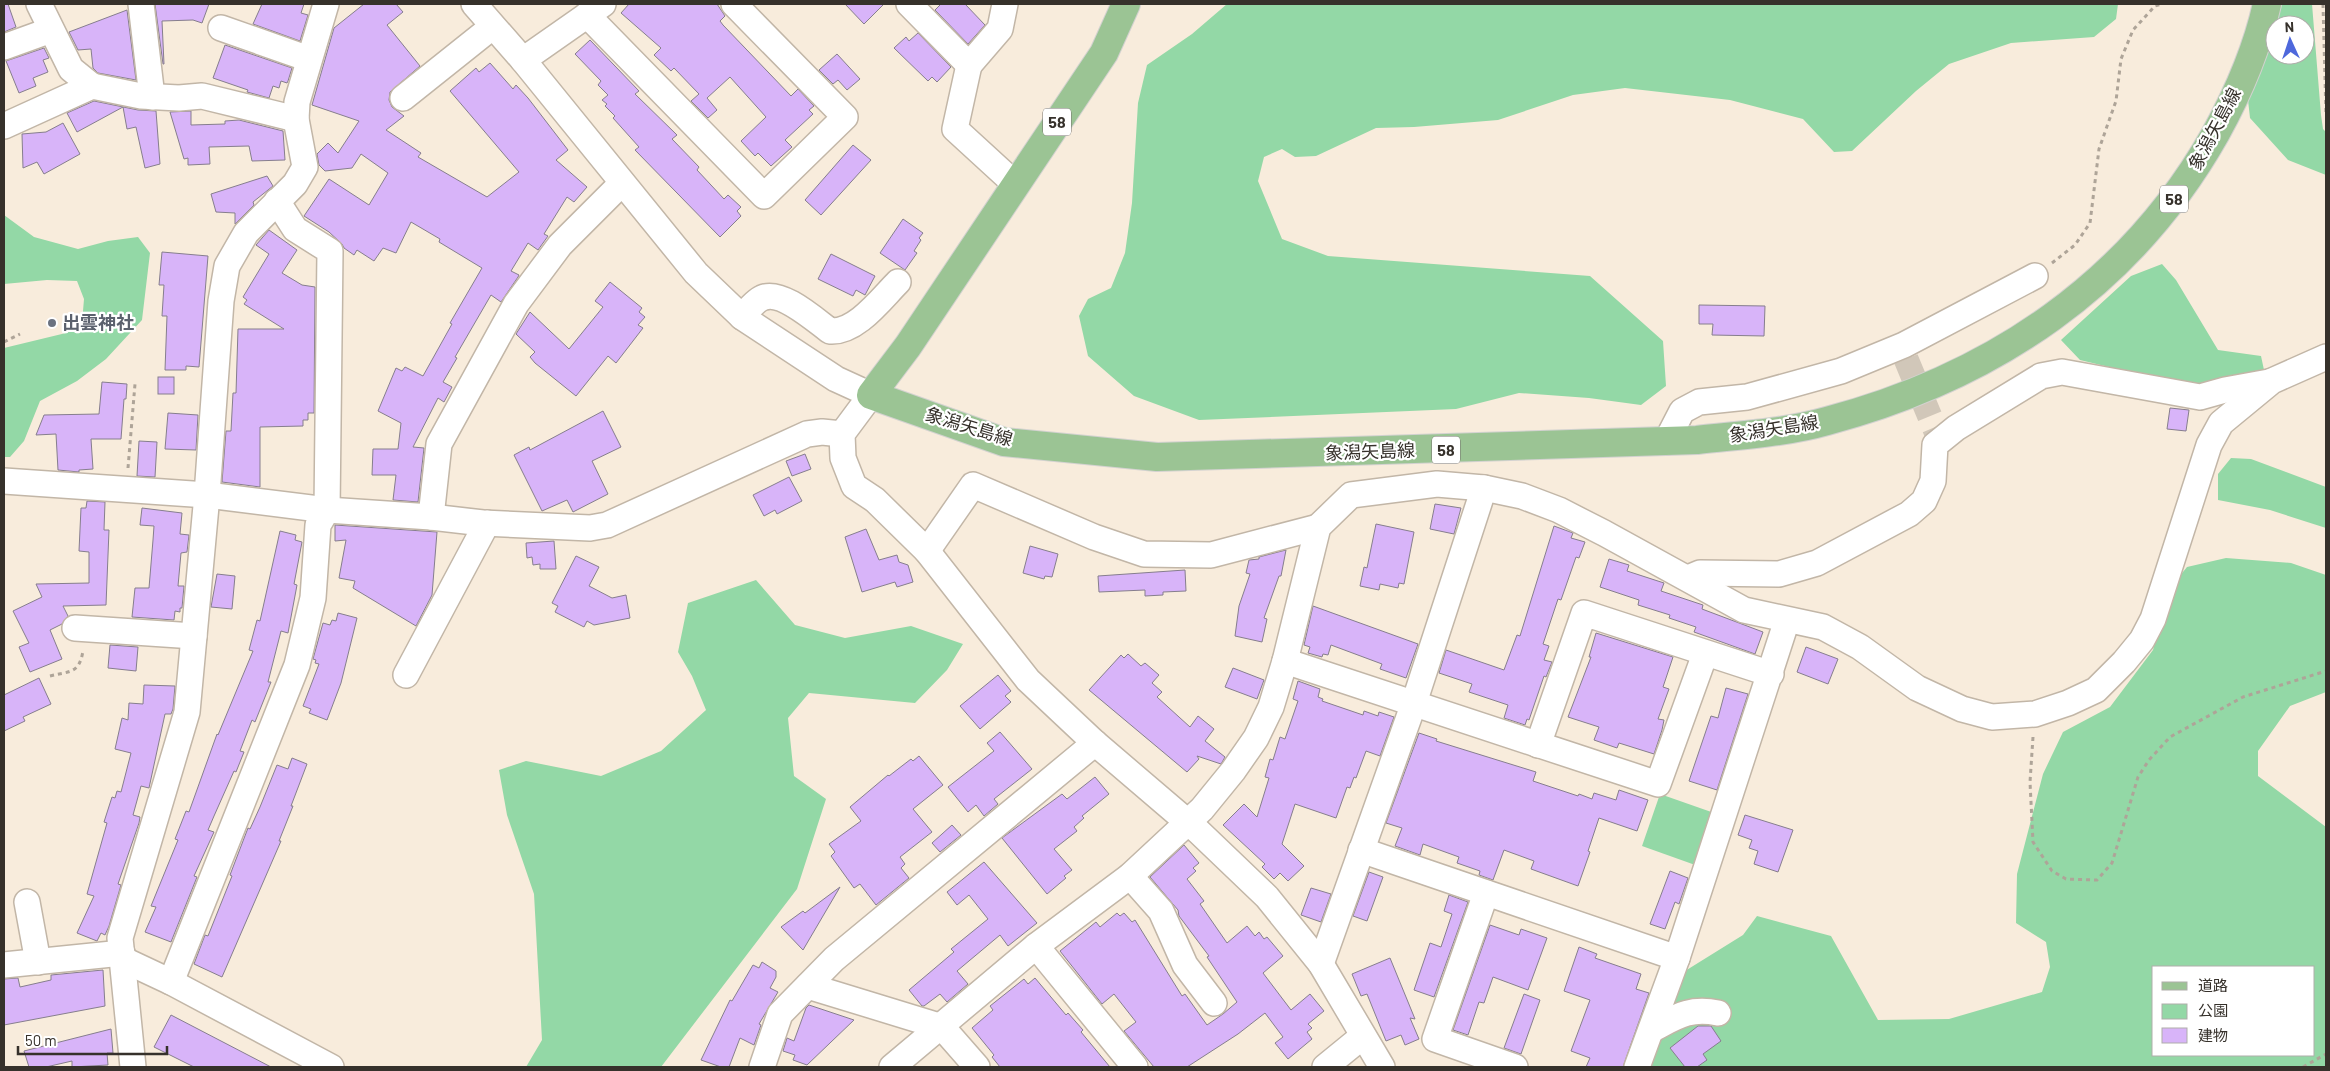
<svg xmlns="http://www.w3.org/2000/svg" width="2330" height="1071" font-family="Barlow,'Noto Sans JP',sans-serif">
	<style>
		.green { fill: #93d8a6; fill-rule: evenodd }
		.building { fill: #d8b4f9; stroke: #867e8d }
		.lines { fill: none; stroke-linecap: round; stroke-linejoin: round }
		.minor-tunnel { stroke: #d1c7b9; stroke-width: 25; stroke-dasharray: 25 12; stroke-linecap: butt }
		.minor-casing { stroke: #c2b6a7; stroke-width: 28 }
		.major-casing { stroke: #d3d2d0; stroke-width: 30 }
		.path { stroke: #aea498; stroke-width: 3; stroke-dasharray: 4 4; stroke-linecap: butt }
		.minor { stroke: #fff; stroke-width: 25 }
		.major { stroke: #9bc494; stroke-width: 28 }
		.worship-dot { fill: #6b7280; stroke: #fff; stroke-width: 2 }
		.labels { text-anchor: middle; stroke-width: 4.5; stroke-linejoin: round; paint-order: stroke }
		.shield { fill: #fff; stroke: #726f6b; stroke-width: 1 }
		.shield-label { font-size: 16px; font-weight: bold; fill: #36312b }
		.street-label { font-size: 18px; fill: #36312b; stroke: #fff }
		.worship-label { font-size: 18px; font-weight: bold; fill: #5b616d; stroke: #fff; text-anchor: start }
	</style>
	<rect width="100%" height="100%" fill="#f8ecdc"/>
	<g class="green">
		<polygon points="1227,4 2118,4 2116,19 2094,37 2011,43 1949,64 1916,91 1852,151 1834,152 1803,119 1730,100 1625,88 1573,95 1498,120 1414,127 1376,128 1316,156 1295,157 1282,149 1264,157 1258,181 1282,239 1328,256 1590,276 1663,341 1666,386 1641,405 1589,398 1519,393 1456,409 1199,420 1134,396 1088,356 1079,316 1088,299 1111,288 1125,253 1132,203 1138,103 1147,65 1192,34"/>
		<polygon points="2282,4 2312,4 2321,115 2323,129 2326,132 2326,175 2288,160 2250,118 2248,100 2270,48 2275,30 2275,55 2305,55 2305,25 2276,25"/>
		<polygon points="4,215 34,237 78,249 108,241 138,237 150,253 142,320 106,359 77,381 40,401 24,441 10,457 4,457 4,348 66,333 82,323 84,299 77,281 47,280 4,284"/>
		<polygon points="2162,264 2176,280 2218,350 2261,356 2264,370 2246,376 2192,387 2080,360 2061,340 2131,276"/>
		<polygon points="2231,458 2251,459 2326,487 2326,528 2270,510 2218,500 2218,474"/>
		<path d="M2226 558 2291 563 2326 575V692L2290 706 2258 751V776L2326 827V1067H1643L1677 976 1743 935 1757 916 1831 936 1878 1020 1949 1019 2042 992 2050 967 2046 942 2016 923 2017 874 2043 774 2063 732 2110 707 2153 650 2170 588 2187 567ZM2154 967H2314V1055H2154Z"/>
		<polygon points="756,580 795,625 845,638 911,626 963,644 947,670 915,703 809,693 788,718 794,776 826,799 797,889 661,1067 526,1067 542,1040 534,894 507,815 499,770 526,761 601,776 661,751 706,710 692,676 678,652 688,603"/>
		<polygon points="1660,794 1717,814 1698,866 1642,846"/>
	</g>
	<g class="building">
		<polygon points="4,4 8,4 16,27 4,32"/>
		<polygon points="155,4 209,4 202,23 193,20 162,21 164,64 163,64"/>
		<polygon points="262,4 304,4 301,13 308,15 300,41 253,24"/>
		<polygon points="364,4 396,4 403,12 387,25 420,66 390,92 389,100 392,107 404,116 386,130 421,153 418,157 487,197 519,172 450,91 476,68 479,72 490,63 513,89 516,85 528,98 568,150 556,160 587,187 574,202 567,197 544,234 548,236 538,250 528,243 511,271 519,275 518,277 501,302 491,295 455,357 457,358 443,382 452,387 444,402 438,398 413,447 424,448 418,502 393,500 396,475 372,475 373,449 398,449 401,423 378,411 396,368 402,371 405,367 423,376 452,324 450,323 482,268 439,242 440,239 411,222 396,253 383,248 374,261 357,250 354,255 344,248 342,244 329,232 304,216 329,179 369,205 388,173 361,154 352,168 325,171 319,165 317,154 328,143 338,153 359,121 312,105 334,28"/>
		<polygon points="629,4 717,4 725,16 720,21 723,25 791,96 798,89 814,106 809,110 813,114 785,140 792,147 771,166 758,153 755,156 741,141 766,117 730,77 707,98 717,110 708,118 691,101 699,94 674,68 671,71 654,55 661,48 621,13"/>
		<polygon points="845,4 884,4 864,24"/>
		<polygon points="941,4 965,4 985,25 968,44 935,10"/>
		<polygon points="127,10 136,80 98,73 93,68 91,49 78,50 69,32"/>
		<polygon points="918,33 951,67 937,82 932,77 928,81 894,48 906,37 909,41"/>
		<polygon points="590,40 639,91 635,94 677,135 672,139 699,167 697,170 724,199 728,195 741,207 737,211 741,216 720,237 635,150 639,147 613,118 615,116 605,106 607,104 602,100 608,95 598,85 601,81 575,54"/>
		<polygon points="225,45 292,68 288,81 287,83 281,81 279,88 273,86 269,98 247,92 248,90 213,78"/>
		<polygon points="44,48 49,58 43,60 48,72 33,78 36,86 19,93 6,61"/>
		<polygon points="837,54 860,79 847,90 838,80 833,84 819,70"/>
		<polygon points="94,101 138,110 156,111 160,164 145,168 136,127 127,129 123,107 77,132 67,113"/>
		<polygon points="191,111 191,125 225,124 225,121 239,120 283,131 285,160 252,161 249,146 209,147 210,164 188,165 188,158 184,159 170,112"/>
		<polygon points="63,123 80,154 44,174 37,162 23,168 22,134 46,132"/>
		<polygon points="853,145 871,160 821,215 805,200"/>
		<polygon points="267,176 273,186 253,202 254,205 235,224 235,213 216,212 211,194"/>
		<polygon points="903,219 923,233 919,238 921,240 914,251 917,253 905,270 880,253"/>
		<polygon points="269,230 297,250 282,273 302,285 315,287 314,413 308,413 308,420 303,420 303,426 260,427 260,487 222,482 226,431 231,431 233,393 236,393 238,329 284,329 244,304 247,300 243,297 269,254 256,245"/>
		<polygon points="162,252 208,256 199,367 186,366 186,370 165,370 167,316 162,316 164,285 159,285"/>
		<polygon points="831,254 875,276 865,295 856,290 853,296 818,279"/>
		<polygon points="610,282 642,308 639,312 645,317 638,325 643,328 616,363 608,356 576,396 535,363 530,357 535,352 516,334 530,312 569,349 603,307 595,301"/>
		<polygon points="1699,305 1765,306 1764,336 1712,335 1713,324 1699,324"/>
		<rect x="158" y="377" width="16" height="17"/>
		<polygon points="102,382 127,384 126,399 124,399 121,439 91,439 93,469 79,470 79,472 58,470 56,434 36,435 44,415 99,414"/>
		<polygon points="2170,408 2189,410 2186,431 2167,429"/>
		<polygon points="603,411 621,447 592,461 608,494 573,512 567,500 542,511 514,455 529,447 530,450"/>
		<polygon points="168,413 198,415 196,450 165,449"/>
		<polygon points="139,441 157,442 155,477 137,476"/>
		<polygon points="805,454 811,469 792,476 786,461"/>
		<polygon points="789,477 802,501 777,514 775,510 764,516 753,495"/>
		<polygon points="87,501 105,502 104,530 109,530 106,605 63,606 68,616 62,624 50,630 62,659 30,672 19,647 29,643 13,611 42,597 36,584 89,583 89,552 79,551 81,508 86,508"/>
		<polygon points="1435,504 1461,508 1454,534 1430,529"/>
		<polygon points="142,508 182,513 180,534 189,535 187,552 181,553 178,586 184,586 182,608 180,608 180,612 175,611 174,620 132,617 135,588 149,588 153,540 154,526 140,525"/>
		<polygon points="1376,524 1414,532 1404,584 1399,583 1398,588 1380,584 1379,590 1360,586 1364,567 1367,568"/>
		<polygon points="335,525 437,532 432,595 416,626 353,588 355,581 339,578 346,540 335,541"/>
		<polygon points="1554,526 1573,533 1571,538 1585,542 1579,558 1576,557 1561,600 1558,599 1543,644 1549,646 1544,660 1552,662 1546,677 1544,676 1529,720 1527,719 1525,725 1504,718 1508,705 1469,692 1472,684 1439,673 1446,650 1504,670 1517,635 1520,636"/>
		<polygon points="866,529 879,560 897,555 899,562 908,565 913,582 897,587 895,582 862,592 845,537"/>
		<polygon points="280,531 296,535 295,540 302,542 294,584 297,585 288,633 281,631 268,682 271,682 255,722 252,720 240,751 244,752 236,772 234,771 214,816 208,830 214,832 194,876 197,877 171,942 145,932 156,907 151,906 178,840 175,839 186,811 189,812 217,734 218,735 253,651 249,650 257,620 260,621"/>
		<polygon points="554,541 556,569 540,569 540,564 533,565 532,557 527,558 526,543"/>
		<polygon points="1030,546 1058,554 1052,577 1045,576 1044,579 1023,573"/>
		<polygon points="1286,550 1281,576 1279,576 1264,618 1267,619 1262,642 1235,636 1239,606 1250,574 1246,573 1249,560 1259,559 1259,557"/>
		<polygon points="576,556 599,567 589,586 612,598 626,595 630,618 594,625 587,621 584,627 555,612 558,606 552,603"/>
		<polygon points="1609,559 1629,565 1627,571 1664,583 1661,591 1703,605 1702,609 1763,632 1755,654 1694,632 1696,627 1669,618 1670,615 1638,605 1639,600 1600,587"/>
		<polygon points="1185,570 1186,591 1163,592 1163,595 1145,596 1145,590 1099,592 1098,576"/>
		<polygon points="217,574 235,576 232,609 211,607"/>
		<polygon points="1313,606 1418,644 1406,678 1380,669 1382,664 1331,645 1328,655 1323,654 1322,657 1308,653 1310,647 1304,645"/>
		<polygon points="338,613 357,618 341,683 327,720 309,713 311,709 303,706 319,664 315,663 316,660 313,659 323,623 330,625 332,620 336,621"/>
		<polygon points="1596,633 1673,657 1663,687 1669,689 1658,719 1664,720 1662,730 1654,754 1619,743 1617,748 1594,740 1599,727 1568,717 1591,657 1589,657"/>
		<polygon points="110,645 138,647 136,671 108,668"/>
		<polygon points="1806,647 1838,659 1828,684 1797,672"/>
		<polygon points="1128,654 1141,666 1145,663 1159,675 1152,683 1162,692 1157,697 1190,727 1198,716 1214,729 1205,741 1225,757 1221,764 1197,756 1199,759 1187,772 1089,690 1121,655 1124,658"/>
		<polygon points="1233,668 1264,680 1257,699 1225,687"/>
		<polygon points="998,675 1011,691 1005,696 1011,702 980,729 960,706"/>
		<polygon points="39,678 51,704 23,717 25,721 4,731 4,695"/>
		<polygon points="1298,681 1320,689 1318,697 1323,699 1322,701 1363,715 1364,711 1378,716 1379,712 1394,717 1380,756 1366,751 1356,778 1354,777 1350,788 1347,787 1336,818 1295,804 1282,844 1304,866 1288,881 1280,873 1274,879 1262,867 1265,864 1223,825 1244,804 1257,817 1269,778 1265,777 1270,759 1273,760 1280,737 1285,739 1298,701 1293,699"/>
		<polygon points="144,685 175,686 173,709 171,714 165,714 149,788 141,786 133,815 140,817 139,823 118,884 121,885 109,926 105,935 101,933 97,941 77,933 94,896 87,894 107,823 104,822 112,797 115,798 117,791 121,792 131,753 115,749 122,718 128,720 129,703 143,704"/>
		<polygon points="1726,688 1748,694 1717,790 1689,781 1711,716 1718,718"/>
		<polygon points="1000,732 1032,769 994,799 998,804 984,816 976,805 968,812 948,787 994,751 987,743"/>
		<polygon points="1419,733 1437,739 1436,741 1536,772 1533,781 1578,796 1579,794 1592,799 1594,793 1616,800 1619,790 1648,800 1637,831 1599,818 1588,851 1590,852 1578,886 1531,869 1534,861 1504,850 1493,880 1479,875 1480,871 1457,863 1459,857 1423,844 1420,855 1395,846 1402,828 1386,823"/>
		<polygon points="919,756 943,785 913,809 932,832 900,857 905,864 901,868 909,878 876,905 860,884 854,888 831,856 835,852 829,844 861,821 850,807 888,775 889,776 911,759 913,761"/>
		<polygon points="292,758 307,764 291,806 293,806 279,841 281,841 222,977 194,964 205,935 208,936 232,876 230,875 248,828 250,829 260,807 277,765 288,769"/>
		<polygon points="1095,777 1109,794 1082,816 1084,818 1074,827 1077,831 1054,849 1072,870 1064,876 1066,878 1047,894 1002,838 1062,794 1067,799"/>
		<polygon points="1745,815 1793,830 1778,872 1754,864 1758,851 1749,848 1752,840 1738,835"/>
		<polygon points="952,825 961,835 940,852 932,843"/>
		<polygon points="1184,845 1199,863 1193,868 1196,871 1187,879 1204,901 1200,904 1227,943 1247,926 1255,936 1259,932 1264,939 1267,937 1283,956 1263,973 1291,1010 1310,994 1324,1011 1308,1024 1312,1028 1307,1032 1312,1039 1288,1059 1275,1043 1283,1037 1265,1013 1238,1034 1187,1067 1154,1067 1124,1031 1136,1022 1114,994 1102,1004 1060,951 1096,922 1100,927 1117,913 1120,916 1124,913 1132,922 1135,920 1182,996 1185,994 1207,1025 1223,1014 1237,1002 1207,957 1209,956 1179,916 1178,910 1150,877"/>
		<polygon points="984,862 1037,923 1008,946 1000,935 957,971 968,984 947,1002 940,994 924,1006 922,1006 909,990 954,952 951,949 988,919 969,895 957,905 947,892"/>
		<polygon points="1670,871 1688,878 1679,904 1675,902 1665,929 1650,924"/>
		<polygon points="1369,872 1383,877 1367,921 1353,916"/>
		<polygon points="840,887 803,950 781,927 803,911 805,913"/>
		<polygon points="1311,888 1331,894 1321,922 1301,915"/>
		<polygon points="1449,895 1468,902 1434,997 1414,990 1430,943 1441,947 1452,914 1444,911"/>
		<polygon points="1490,925 1519,935 1521,929 1547,938 1528,990 1493,977 1484,1003 1479,1002 1468,1035 1453,1030"/>
		<polygon points="1579,947 1597,954 1595,958 1641,974 1636,989 1649,993 1623,1067 1586,1067 1590,1058 1571,1051 1590,1000 1564,991"/>
		<polygon points="1390,958 1415,1019 1410,1018 1419,1039 1405,1045 1401,1035 1386,1041 1367,994 1361,996 1352,974"/>
		<polygon points="762,962 776,971 776,977 770,988 778,992 759,1024 761,1025 754,1045 740,1038 729,1067 721,1067 701,1060 730,1000 732,1001 753,965 759,968"/>
		<polygon points="103,970 105,1006 4,1025 4,979 18,978 20,987 51,980 51,975"/>
		<polygon points="1035,978 1066,1015 1068,1013 1083,1030 1081,1032 1110,1067 1000,1067 992,1057 994,1055 972,1028 993,1010 990,1006 1024,979 1028,984"/>
		<polygon points="1524,994 1540,1000 1521,1054 1504,1048"/>
		<polygon points="809,1005 854,1020 807,1065 793,1060 795,1055 783,1051 787,1038 794,1041 806,1008"/>
		<polygon points="171,1015 271,1067 194,1067 154,1047"/>
		<polygon points="1698,1026 1711,1026 1721,1041 1703,1054 1707,1060 1697,1067 1685,1067 1670,1048"/>
		<polygon points="111,1029 113,1053 107,1053 108,1065 72,1067 72,1061 46,1067 29,1067 24,1051"/>
	</g>
	<g class="lines">
		<polyline class="minor-tunnel" points="1906,359 1940,441"/>
		<g class="minor-casing">
			<g id="minor">
				<polyline points="39,4 71,69 92,86"/>
				<polyline points="141,4 152,97"/>
				<polyline points="474,4 523,60 696,273 742,317 836,379 871,395 842,434 843,458 854,486 875,500 927,551 1028,680 1095,743 1198,831 1267,897 1321,964 1382,1067"/>
				<polyline points="909,4 969,65 1000,29 1005,4"/>
				<polyline points="587,15 764,196 845,117 734,4"/>
				<polyline points="221,28 309,59"/>
				<polyline points="4,47 51,30"/>
				<polyline points="523,60 603,4"/>
				<polyline points="969,65 955,129 1015,184"/>
				<polyline points="403,98 492,27"/>
				<polyline points="4,126 92,86 141,96 179,98 202,96 296,119"/>
				<path d="M742 317C747 311 755 301 762 298 781 289 815 320 830 331 856 333 881 299 898 282"/>
				<polyline points="1666,442 1682,411 1699,402 1747,397 1841,371 1904,345 2035,276"/>
				<polyline points="4,481 207,495 327,510 431,517 483,523 590,528 607,525 807,434 822,432 842,434"/>
				<polyline points="431,517 439,444 516,304 560,245 622,183"/>
				<polyline points="927,551 973,485 1094,537 1144,554 1211,555 1318,527"/>
				<polyline points="1688,578 1700,573 1779,574 1817,563 1909,514 1924,501 1933,481 1935,445 1956,428 2041,376 2062,372 2200,397 2225,390 2269,382"/>
				<polyline points="75,628 194,636"/>
				<polyline points="1285,661 1658,784 1705,654"/>
				<polyline points="406,675 487,523"/>
				<polyline points="1538,745 1584,613 1771,674"/>
				<polyline points="1361,850 1677,958"/>
				<polyline points="1130,876 1161,911 1185,965 1214,1003"/>
				<polyline points="1486,893 1435,1039 1515,1067"/>
				<polyline points="27,902 38,962"/>
				<polyline points="1036,946 1135,1067"/>
				<polyline points="122,959 171,982 331,1067"/>
				<polyline points="1321,964 1414,703 1484,488"/>
				<polyline points="4,965 122,953"/>
				<polyline points="171,982 297,665 313,598 318,525 327,510 330,251 295,229 277,201"/>
				<polyline points="808,986 942,1027 977,1067"/>
				<path d="M1651 1030C1676 1017 1689 1007 1718 1013"/>
				<polyline points="133,1067 120,938 187,712 207,495 221,301 227,266 246,233 295,184 305,167 296,119 297,102 326,4"/>
				<polyline points="762,1067 780,1014 834,959 1095,743"/>
				<polyline points="892,1067 1036,946 1130,876 1202,809 1233,771 1256,738 1271,707 1285,661 1318,527 1351,495 1437,484 1484,488 1522,496 1559,510 1604,533 1744,610 1823,627 1860,647 1917,688 1962,709 1992,717 2035,714 2068,703 2096,690 2124,662 2142,640 2153,619 2209,445 2221,423 2272,381 2326,357"/>
				<polyline points="1325,1067 1363,1036"/>
				<polyline points="1637,1067 1677,958 1787,620"/>
			</g>
		</g>
		<g class="major-casing">
			<path id="major" d="M1126 4 1104 53 908 346 871 395 1004 442 1157 457 1697 440C1740 435 1785 433 1827 421 1993 377 2131 284 2216 133 2238 93 2257 49 2267 4"/>
		</g>
		<g class="path">
			<polyline points="2323,4 2326,116"/>
			<polyline points="2052,263 2075,245 2090,223 2099,149 2116,101 2121,59 2133,30 2155,6 2162,4"/>
			<polyline points="4,342 20,334"/>
			<polyline points="128,468 135,384"/>
			<path d="M50 676C70 671 79 674 83 651"/>
			<polyline points="2033,737 2030,782 2033,842 2052,871 2066,879 2097,880 2112,863 2138,777 2149,760 2170,737 2243,697 2326,671"/>
			<polyline points="2303,1067 2326,1054"/>
		</g>
		<use href="#minor" class="minor"/>
		<use href="#major" class="major"/>
	</g>
	<circle class="worship-dot" cx="52" cy="323" r="5"/>
	<g class="labels">
		<g class="shield">
			<rect x="1043" y="108.5" width="28" height="27" rx="4"/>
			<rect x="2160" y="185.5" width="28" height="27" rx="4"/>
			<rect x="1432" y="436.5" width="28" height="27" rx="4"/>
		</g>
		<g class="shield-label">
			<text x="1057" y="128">58</text>
			<text x="2174" y="205">58</text>
			<text x="1446" y="456">58</text>
		</g>
		<g class="street-label">
			<text transform="translate(2215 129) rotate(-62)" y="6">象潟矢島線</text>
			<text transform="translate(969 427) rotate(17)" y="6">象潟矢島線</text>
			<text transform="translate(1774 429) rotate(-9)" y="6">象潟矢島線</text>
			<text transform="translate(1370 452) rotate(-2)" y="6">象潟矢島線</text>
		</g>
		<g class="worship-label">
			<text x="62" y="329">出雲神社</text>
		</g>
	</g>
	<rect width="2330" height="1071" fill="none" stroke="#36312b" stroke-width="10"/>
	<rect x="2152" y="966" width="162" height="90" fill="#ffffff" stroke="#afadaa"/>
	<rect x="2162" y="982" width="25" height="8" fill="#9bc494" stroke="#afadaa"/>
	<text x="2198" y="991" font-size="15" fill="#36312b">道路</text>
	<rect x="2162" y="1004" width="25" height="15" fill="#93d8a6" stroke="#afadaa"/>
	<text x="2198" y="1016" font-size="15" fill="#36312b">公園</text>
	<rect x="2162" y="1028" width="25" height="15" fill="#d8b4f9" stroke="#afadaa"/>
	<text x="2198" y="1041" font-size="15" fill="#36312b">建物</text>
	<g transform="translate(2290 40) rotate(357)"><circle r="24" fill="#ffffff" stroke="#afadaa"/>
	<path d="M0-4L9 19L0 12L-9 19Z" fill="#4e68dc"/>
	<text y="-8" font-size="14" font-weight="bold" text-anchor="middle" fill="#36312b">N</text>
	</g>
	<path d="M18 1046v8h149v-8" fill="none" stroke="#36312b" stroke-width="2.5"/>
	<text x="25" y="1046" font-size="15" fill="#36312b" stroke="#ffffff" stroke-width="4" paint-order="stroke">50 m</text>
</svg>
